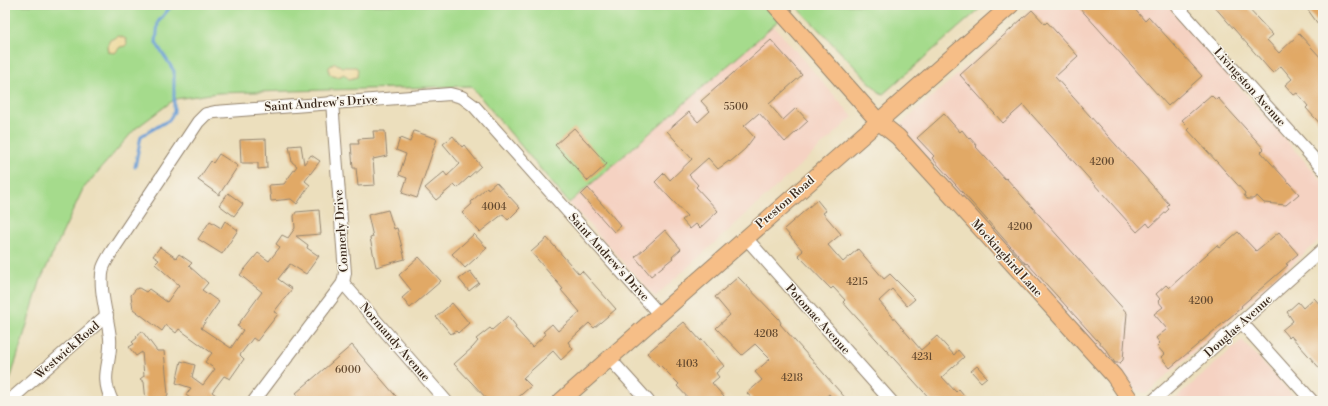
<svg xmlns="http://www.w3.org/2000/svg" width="1328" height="406" font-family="'Libre Bodoni',serif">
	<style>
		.built { fill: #f5d2c2 }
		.green { fill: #a5db8c; stroke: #708255 }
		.sand { fill: #eeda9e; stroke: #94825e }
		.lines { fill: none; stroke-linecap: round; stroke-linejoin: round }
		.stream { stroke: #6a9fd7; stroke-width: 3 }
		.building { fill: #e1a966 }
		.minor-casing { stroke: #94846e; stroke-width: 14 }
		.major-casing { stroke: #94846e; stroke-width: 18 }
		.minor { stroke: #fff; stroke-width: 12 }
		.major { stroke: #f6be87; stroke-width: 16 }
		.labels { text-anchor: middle; stroke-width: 3; stroke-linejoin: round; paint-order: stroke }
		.number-label { font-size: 10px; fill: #644a30 }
		.street-label { font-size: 12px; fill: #3b2a1e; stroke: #f7f3e8 }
	</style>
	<rect width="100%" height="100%" fill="#f7f3e8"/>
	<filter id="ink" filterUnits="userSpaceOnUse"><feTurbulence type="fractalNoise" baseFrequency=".025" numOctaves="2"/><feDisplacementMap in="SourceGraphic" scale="8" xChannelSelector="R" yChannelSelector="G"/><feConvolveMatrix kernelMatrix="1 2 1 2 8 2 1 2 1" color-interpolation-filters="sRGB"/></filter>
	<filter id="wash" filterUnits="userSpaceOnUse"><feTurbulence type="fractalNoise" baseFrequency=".012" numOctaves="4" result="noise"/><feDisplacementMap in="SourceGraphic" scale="16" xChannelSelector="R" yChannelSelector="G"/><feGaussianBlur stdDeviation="0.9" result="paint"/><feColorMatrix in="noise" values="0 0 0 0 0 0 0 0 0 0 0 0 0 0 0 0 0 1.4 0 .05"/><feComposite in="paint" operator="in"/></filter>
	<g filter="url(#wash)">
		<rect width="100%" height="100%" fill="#ecdfbd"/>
		<g class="built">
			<polygon points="1036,5 1167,5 1323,182 1323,237 1146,394 1130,387 899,126"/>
			<polygon points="773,25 853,117 655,297 569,203"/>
			<polygon points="1242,340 1298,401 1173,401"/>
		</g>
		<polygon class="green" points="5,5 984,5 882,95 795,5 754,43 569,203 471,86 218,93 175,99 135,129 83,189 41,279 10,380 5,384"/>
		<g class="sand">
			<polygon points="119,36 126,39 127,44 125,46 120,47 115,53 108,52 107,46 110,40"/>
			<polygon points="335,63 342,67 356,67 358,70 357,77 349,79 344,74 338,77 333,76 329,73 329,67"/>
		</g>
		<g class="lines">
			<polyline class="stream" points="135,167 141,136 169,120 174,112 174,71 156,43 158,22 172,5"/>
		</g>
		<g id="blocks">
			<g class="building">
				<polygon points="1077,5 1131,5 1145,21 1149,17 1202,76 1168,106"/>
				<polygon points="1213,5 1245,5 1273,35 1267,40 1279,53 1299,34 1323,60 1323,127 1306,108 1308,106 1297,93 1294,95 1285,85 1292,79 1281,66 1273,73 1269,69"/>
				<polygon points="1317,5 1323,14 1323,20 1318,24 1308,10"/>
				<polygon points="1032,10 1045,24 1047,22 1078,56 1055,77 1169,204 1167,206 1169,209 1150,227 1147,223 1137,232 1023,105 1003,123 960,75"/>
				<polygon points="771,40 802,75 769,104 783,120 796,108 808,121 785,142 759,113 744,126 754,137 745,149 730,162 729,161 718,169 708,158 689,175 698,185 696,187 718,211 700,228 696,224 690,229 682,220 687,216 655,182 664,173 670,180 692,159 667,131 689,112 698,122 710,111 701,101"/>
				<polygon points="1211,95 1216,100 1218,98 1264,149 1261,152 1299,194 1286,205 1264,203 1257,196 1253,199 1247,199 1244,195 1245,193 1188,130 1190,128 1182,120"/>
				<polygon points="944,114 960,132 962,130 969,139 970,138 977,146 976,147 1005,179 1006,178 1127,313 1123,360 1120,363 1115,363 1107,351 1027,263 1026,264 932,158 934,156 917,138"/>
				<polygon points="574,128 607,164 588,181 555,145"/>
				<polygon points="373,131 385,131 387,156 373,159 375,185 358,186 356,168 353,168 351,144 359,144 358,139 374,138"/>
				<polygon points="414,131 437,139 417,198 402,193 407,178 399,175 406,154 396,150 400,138 410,142"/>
				<polygon points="453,136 462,147 464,145 481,166 457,188 454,185 436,200 425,188 444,172 447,176 460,164 443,144"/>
				<polygon points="266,139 267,168 258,169 258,163 241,163 240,140"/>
				<polygon points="301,145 304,164 311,155 320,161 305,181 310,185 297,204 291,199 271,201 269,185 284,184 297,166 292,162 289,146"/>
				<polygon points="219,154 238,166 219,195 198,180 211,161 213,163"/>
				<polygon points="496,182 520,208 508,220 503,214 480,232 462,213 472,204 471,202 487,187 488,189"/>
				<polygon points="588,188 621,226 614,232 581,195"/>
				<polygon points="228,193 243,204 234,216 219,205"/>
				<polygon points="817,200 826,211 823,213 841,234 828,245 843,262 858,249 884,279 890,274 915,299 907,306 892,289 879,301 921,350 937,336 954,355 958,350 964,357 942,377 956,392 959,389 969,401 932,401 848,308 843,302 845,300 833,287 831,289 798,255 803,251 784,229"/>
				<polygon points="319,210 321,234 296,236 308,245 307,248 319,256 306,274 290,264 278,279 292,289 274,312 278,314 257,341 253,338 240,355 244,359 230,379 224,376 212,392 224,401 194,401 186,395 191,388 176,383 181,361 195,365 192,377 203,385 215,369 205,362 212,353 179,329 176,333 166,325 162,331 133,309 131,295 136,289 139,288 146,292 149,289 167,302 179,285 155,264 159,260 153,256 160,247 176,258 179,254 192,263 189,266 208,283 202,290 219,302 201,328 231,348 243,330 237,326 262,292 240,275 258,253 269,261 280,247 276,244 282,235 288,238 295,228 294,216 296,212"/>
				<polygon points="388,210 394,229 397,228 405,259 376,267 370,238 373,237 368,215"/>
				<polygon points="210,221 221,228 225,221 238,230 222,254 198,239"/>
				<polygon points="665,230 681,249 672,257 673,258 651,276 635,257"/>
				<polygon points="1238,232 1256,251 1279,232 1298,254 1286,264 1288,265 1241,306 1242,307 1170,368 1161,357 1164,354 1157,346 1160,343 1156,338 1167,329 1154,314 1163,307 1158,301 1160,299 1156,294 1166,285 1169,288 1217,245 1219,248"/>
				<polygon points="474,234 487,248 465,268 452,254"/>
				<polygon points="547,238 579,274 582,271 616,309 594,328 589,323 568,342 573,349 561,360 553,351 523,378 531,386 514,401 489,401 454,364 473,347 478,341 476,339 490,328 492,330 508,316 516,326 515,328 532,347 546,334 543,332 552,324 558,331 580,312 561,290 563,289 531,252"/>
				<polygon points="419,257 441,281 410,308 402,298 411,290 399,275"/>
				<polygon points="470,271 479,283 469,291 459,279"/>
				<polygon points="738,277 779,319 781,323 780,324 848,401 836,401 829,394 821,401 754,401 747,393 762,380 755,372 770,359 755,344 742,355 716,328 730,315 715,297"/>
				<polygon points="1314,298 1323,308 1323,372 1291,336 1289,338 1282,330 1293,321 1287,312 1298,302 1303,308"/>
				<polygon points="452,303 469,323 458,333 456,331 451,334 436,317"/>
				<polygon points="684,322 701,341 702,339 724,366 716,373 719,377 712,383 724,397 720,401 691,401 677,386 679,384 660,365 659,366 647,353"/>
				<polygon points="142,331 157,351 164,351 168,394 165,401 146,401 144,382 140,379 144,376 142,352 136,356 129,347 134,344 132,342 137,338 136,336"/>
				<polygon points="352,345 400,401 302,401 296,393"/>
				<polygon points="977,366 987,377 981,382 971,371"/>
			</g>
		</g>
	</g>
	<g filter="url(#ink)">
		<use href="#blocks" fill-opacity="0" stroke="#94846e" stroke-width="1"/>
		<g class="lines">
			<g class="minor-casing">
				<g id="minor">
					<polyline points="1176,5 1323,169"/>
					<polyline points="746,238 891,401"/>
					<polyline points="343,283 446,401"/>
					<polyline points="1242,323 1312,401"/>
					<polyline points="609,358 648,401"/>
					<polyline points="9,401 107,315"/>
					<path d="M112 401C99 374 112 364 110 338 108 317 98 288 103 268 105 262 109 256 112 251L198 122 206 114 215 112 450 94 462 97 474 106 659 314"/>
					<polyline points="254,401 343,283 345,273 332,102"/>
					<polyline points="1153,401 1323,249"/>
				</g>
			</g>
			<g class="major-casing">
				<g id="major">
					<polyline points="775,5 878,121 898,137 1114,376 1131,401"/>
					<polyline points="561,401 1011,5"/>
				</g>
			</g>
			<use href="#minor" class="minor"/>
			<use href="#major" class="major"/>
		</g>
	</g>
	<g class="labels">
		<g class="number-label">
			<text x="736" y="110">5500</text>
			<text x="1102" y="165">4200</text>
			<text x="494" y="210">4004</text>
			<text x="1020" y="230">4200</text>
			<text x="857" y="285">4215</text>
			<text x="1201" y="304">4200</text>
			<text x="766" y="337">4208</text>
			<text x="922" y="360">4231</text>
			<text x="687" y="367">4103</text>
			<text x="348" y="373">6000</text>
			<text x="792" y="381">4218</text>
		</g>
		<g class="street-label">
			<text transform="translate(1250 87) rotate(48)" y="4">Livingston Avenue</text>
			<text transform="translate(321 103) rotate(-4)" y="4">Saint Andrew's Drive</text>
			<text transform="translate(785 202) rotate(-41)" y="4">Preston Road</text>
			<text transform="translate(341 231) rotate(-94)" y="4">Connerly Drive</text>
			<text transform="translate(609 257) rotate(48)" y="4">Saint Andrew's Drive</text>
			<text transform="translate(1007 258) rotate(48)" y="4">Mockingbird Lane</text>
			<text transform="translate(818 319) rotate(48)" y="4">Potomac Avenue</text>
			<text transform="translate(1238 326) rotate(-42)" y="4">Douglas Avenue</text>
			<text transform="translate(395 342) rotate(49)" y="4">Normandy Avenue</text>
			<text transform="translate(67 350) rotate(-41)" y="4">Westwick Road</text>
		</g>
	</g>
	<rect width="1328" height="406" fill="none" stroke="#f7f3e8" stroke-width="20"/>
</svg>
